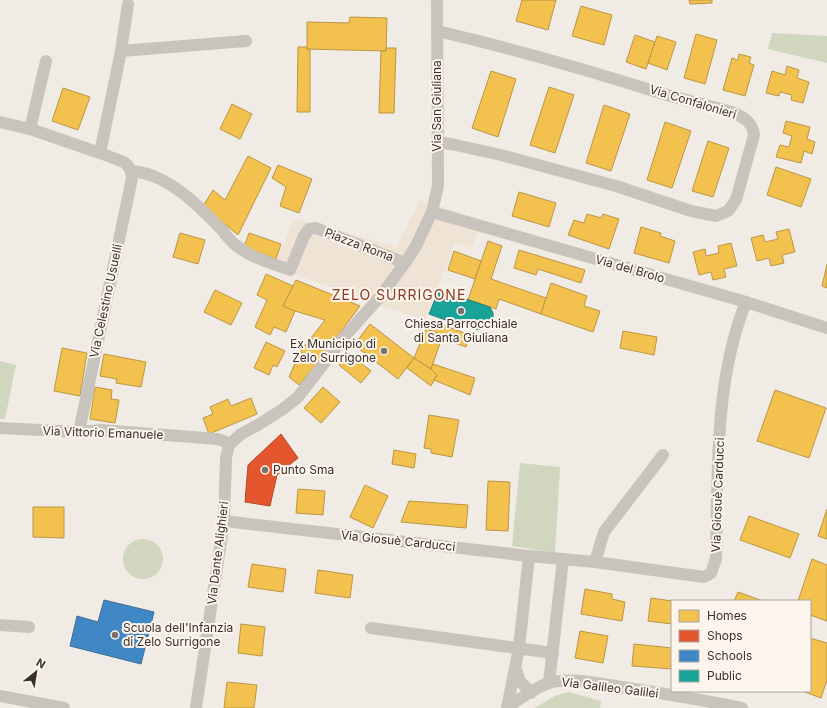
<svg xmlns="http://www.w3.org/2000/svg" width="827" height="708" font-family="Inter,sans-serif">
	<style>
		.green { fill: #d1d6bf }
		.plaza { fill: #eee3d5 }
		.homes { fill: #f2c14e; stroke: #bb9644 }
		.shops { fill: #e4572e; stroke: #b14b2d }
		.schools { fill: #3f88c5; stroke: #3e6e97 }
		.public { fill: #17a398; stroke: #228077 }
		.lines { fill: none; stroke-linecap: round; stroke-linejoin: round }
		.street { stroke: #c9c3be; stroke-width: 12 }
		.poi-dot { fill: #7a716c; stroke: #fbf5ee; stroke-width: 1.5 }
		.labels { text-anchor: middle; stroke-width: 4; stroke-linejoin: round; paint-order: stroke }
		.street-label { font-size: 12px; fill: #3b302b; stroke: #fbf5ee }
		.poi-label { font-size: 12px; fill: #3b302b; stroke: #fbf5ee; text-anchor: start }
		.quarter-label { font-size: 14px; letter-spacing: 1px; fill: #8c3b22; stroke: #fbf5ee }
	</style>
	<rect width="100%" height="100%" fill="#f0ebe5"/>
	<g class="green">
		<polygon points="772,33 827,36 827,63 768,49"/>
		<polygon points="0,361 16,365 5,419 0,419"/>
		<polygon points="520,463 560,467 555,553 512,546"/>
		<circle cx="143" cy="559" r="20"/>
		<polygon points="569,692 601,701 600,708 535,708 555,696"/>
	</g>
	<polygon class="plaza" points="420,200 484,221 471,248 455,243 425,321 295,274 273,268 294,219 397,247"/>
	<g class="homes">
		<polygon points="522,0 556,0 548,30 516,21"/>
		<polygon points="689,0 712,0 712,3 690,4"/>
		<polygon points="581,6 612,15 604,45 572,36"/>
		<polygon points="350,17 387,18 386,51 307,49 307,22 349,23"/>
		<polygon points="696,34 717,40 705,84 684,78"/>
		<polygon points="635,35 655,42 646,69 626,62"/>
		<polygon points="657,36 676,42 667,70 648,63"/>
		<polygon points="298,47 306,47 307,49 310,49 310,112 297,112"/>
		<polygon points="386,48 396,48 394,113 379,113 381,51 386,51"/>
		<polygon points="739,54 751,57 749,63 754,65 745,96 723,90 732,58 738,60"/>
		<polygon points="787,66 799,70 797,78 809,82 803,103 791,100 792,95 780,92 779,96 766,93 772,71 785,75"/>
		<polygon points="491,71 516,79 498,137 472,128"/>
		<polygon points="549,87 574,95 555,153 530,145"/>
		<polygon points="63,88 90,97 78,130 52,121"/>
		<polygon points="232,104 252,114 240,139 220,129"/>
		<polygon points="604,105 630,114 611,171 586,163"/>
		<polygon points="786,121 810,127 807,139 815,142 812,154 804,151 801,163 776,157 780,145 789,147 792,136 783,133"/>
		<polygon points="665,122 691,131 672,188 647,180"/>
		<polygon points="708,141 729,148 713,197 692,191"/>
		<polygon points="248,156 271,168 238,235 203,206 213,190 225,200"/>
		<polygon points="278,165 312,179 299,213 280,206 286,187 272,178"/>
		<polygon points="776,167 811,179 801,207 767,195"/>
		<polygon points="519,192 556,203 549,227 512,216"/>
		<polygon points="587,214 601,218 603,214 619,219 609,249 568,235 574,220 584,223"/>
		<polygon points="641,227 661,233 660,236 675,241 669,263 634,253"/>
		<polygon points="789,229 795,252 782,255 784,263 771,266 769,258 757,261 751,238 763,235 765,242 778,239 776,232"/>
		<polygon points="180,233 205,240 198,264 173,257"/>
		<polygon points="249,233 281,244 276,259 244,247"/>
		<polygon points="488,241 502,246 491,279 546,298 541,314 499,299 496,309 468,300"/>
		<polygon points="731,243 737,266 724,269 726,277 713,280 711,272 699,275 693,252 705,249 706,256 719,253 718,246"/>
		<polygon points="519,250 585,270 581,283 538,269 536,275 514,268"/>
		<polygon points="454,251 481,261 475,279 448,270"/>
		<polygon points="827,264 827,288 822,286"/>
		<polygon points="266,274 293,286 283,306 295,311 286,332 274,327 270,335 255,327 267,300 257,295"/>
		<polygon points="296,280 360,306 319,361 300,352 325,320 295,311 283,306"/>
		<polygon points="551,283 587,296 584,306 600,311 593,332 541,314"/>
		<polygon points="215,290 242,303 231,325 204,312"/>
		<polygon points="429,320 470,335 466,347 441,338 443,335 426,329"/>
		<polygon points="370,324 414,358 398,379 354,345"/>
		<polygon points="426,329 443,335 431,369 414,358"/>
		<polygon points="623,331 657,337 654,355 620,348"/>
		<polygon points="266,342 285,351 277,367 273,365 269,375 254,368"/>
		<polygon points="62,348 87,353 80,396 54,391"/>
		<polygon points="300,352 319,361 299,385 289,377"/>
		<polygon points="349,353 371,371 361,383 339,365"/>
		<polygon points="104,354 146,362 141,387 116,383 117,379 100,376"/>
		<polygon points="414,358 431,369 437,375 431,386 407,368"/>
		<polygon points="433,364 475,378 470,395 434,380 437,375 431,369"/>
		<polygon points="95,387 112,390 111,399 119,400 115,423 90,419"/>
		<polygon points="323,387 340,402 321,423 304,408"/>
		<polygon points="775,390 826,408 809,458 757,441"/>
		<polygon points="251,398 257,414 209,434 203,418 213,414 210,407 228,399 231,406"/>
		<polygon points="429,415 459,420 452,457 431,453 431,449 424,448"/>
		<polygon points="394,450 416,454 414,468 392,464"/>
		<polygon points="488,481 510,482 508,531 486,530"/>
		<polygon points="365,485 388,496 373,528 350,517"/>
		<polygon points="298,489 325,491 323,515 296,513"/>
		<polygon points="409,501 468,505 466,528 401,522"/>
		<polygon points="33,507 64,507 64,538 33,537"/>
		<polygon points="827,509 827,539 818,536"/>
		<polygon points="749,516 799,534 790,558 740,540"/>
		<polygon points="812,559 827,565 827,621 810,615 810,601 798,601"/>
		<polygon points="252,564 286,569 283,592 248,587"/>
		<polygon points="318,570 353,575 350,598 315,593"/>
		<polygon points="585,589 612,594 612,599 625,602 622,621 581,614"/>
		<polygon points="738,592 763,601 734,601"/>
		<polygon points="651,598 672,601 672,624 648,621"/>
		<polygon points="241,624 265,627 262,656 238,653"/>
		<polygon points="580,631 608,636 603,663 575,658"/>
		<polygon points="810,638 827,643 827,680 821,698 802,691 810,691"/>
		<polygon points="634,644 672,648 672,669 632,666"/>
		<polygon points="227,682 257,685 254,708 224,708"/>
	</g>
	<polygon class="shops" points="281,434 298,458 277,475 270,506 245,502 248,465"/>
	<polygon class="schools" points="104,600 154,612 141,664 70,646 77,616 98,622"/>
	<polygon class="public" points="439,290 490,307 493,313 493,320 487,325 481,325 479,330 466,326 465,327 429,314"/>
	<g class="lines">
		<g class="street">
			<polyline points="121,51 246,41"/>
			<path d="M0 122 30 129 100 153 124 162 128 166 131 171C167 173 199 206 222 230 227 236 231 242 237 246 253 259 272 263 290 270L304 236 309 229 316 228 405 263"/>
			<polyline points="30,129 46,61"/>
			<path d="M437 142 451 144 501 155 616 186 691 211 716 216 728 211 736 200 754 135C752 122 745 118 734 113 709 105 683 100 657 92 584 69 511 48 437 31"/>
			<polyline points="100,153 121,51 128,4"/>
			<polyline points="432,212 746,302 827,328"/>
			<polyline points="0,428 79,432 102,430 217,439 224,441 229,445"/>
			<polyline points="79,432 132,178 131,171"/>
			<path d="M224 521 529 556 595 562 704 577 711 573 716 559C718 474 714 381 746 302"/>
			<polyline points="595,562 604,532 663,455"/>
			<polyline points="0,625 29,627"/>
			<polyline points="371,628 553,653"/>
			<polyline points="516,670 520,681 531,693"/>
			<polyline points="549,683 563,559"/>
			<polyline points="0,696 64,708"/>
			<polyline points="196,708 224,521 226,458 229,445 241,434 258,425 283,409 298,397 345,336 379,298 405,263 416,246 432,212 438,186 437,0"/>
			<path d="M507 708C517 700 537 687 549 683 570 676 606 685 628 688 666 694 704 700 742 708"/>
			<polyline points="507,708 519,648 529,556"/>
		</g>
	</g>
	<g class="poi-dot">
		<circle cx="461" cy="311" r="4"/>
		<circle cx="384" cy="351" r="4"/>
		<circle cx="265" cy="470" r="4"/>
		<circle cx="115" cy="635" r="4"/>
	</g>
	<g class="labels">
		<g class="street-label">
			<text transform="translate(693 102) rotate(17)" y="4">Via Confalonieri</text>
			<text transform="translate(437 106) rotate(-90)" y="4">Via San Giuliana</text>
			<text transform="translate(359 245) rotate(21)" y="4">Piazza Roma</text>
			<text transform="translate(630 269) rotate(16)" y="4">Via del Brolo</text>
			<text transform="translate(106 301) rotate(-78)" y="4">Via Celestino Usuelli</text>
			<text transform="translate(103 433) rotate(2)" y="4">Via Vittorio Emanuele</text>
			<text transform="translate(718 495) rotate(-88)" y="4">Via Giosuè Carducci</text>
			<text transform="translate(398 541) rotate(6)" y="4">Via Giosuè Carducci</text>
			<text transform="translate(218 553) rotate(-83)" y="4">Via Dante Alighieri</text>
			<text transform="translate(610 688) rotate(7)" y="4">Via Galileo Galilei</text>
		</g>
		<g class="poi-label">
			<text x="461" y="328" text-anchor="middle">Chiesa Parrocchiale<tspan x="461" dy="14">di Santa Giuliana</tspan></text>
			<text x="376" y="348" text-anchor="end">Ex Municipio di<tspan x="376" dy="14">Zelo Surrigone</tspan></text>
			<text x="273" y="474">Punto Sma</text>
			<text x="123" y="632">Scuola dell'Infanzia<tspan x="123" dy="14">di Zelo Surrigone</tspan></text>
		</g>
		<g class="quarter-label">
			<text x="399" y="300">ZELO SURRIGONE</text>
		</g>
	</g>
	<rect x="671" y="600" width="140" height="92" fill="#fbf5ee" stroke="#aea6a0"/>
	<rect x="679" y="610" width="20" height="12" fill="#f2c14e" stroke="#aea6a0"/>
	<text x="707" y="620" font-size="12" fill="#3b302b">Homes</text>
	<rect x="679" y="630" width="20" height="12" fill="#e4572e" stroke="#aea6a0"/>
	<text x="707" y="640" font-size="12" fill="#3b302b">Shops</text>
	<rect x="679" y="650" width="20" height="12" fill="#3f88c5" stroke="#aea6a0"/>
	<text x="707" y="660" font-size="12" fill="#3b302b">Schools</text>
	<rect x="679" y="670" width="20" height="12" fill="#17a398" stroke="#aea6a0"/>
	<text x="707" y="680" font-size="12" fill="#3b302b">Public</text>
	<g transform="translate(36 672) rotate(30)" stroke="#fbf5ee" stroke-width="3" paint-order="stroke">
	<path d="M0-3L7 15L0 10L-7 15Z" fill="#3b302b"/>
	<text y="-6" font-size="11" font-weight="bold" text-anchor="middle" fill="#3b302b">N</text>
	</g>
</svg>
